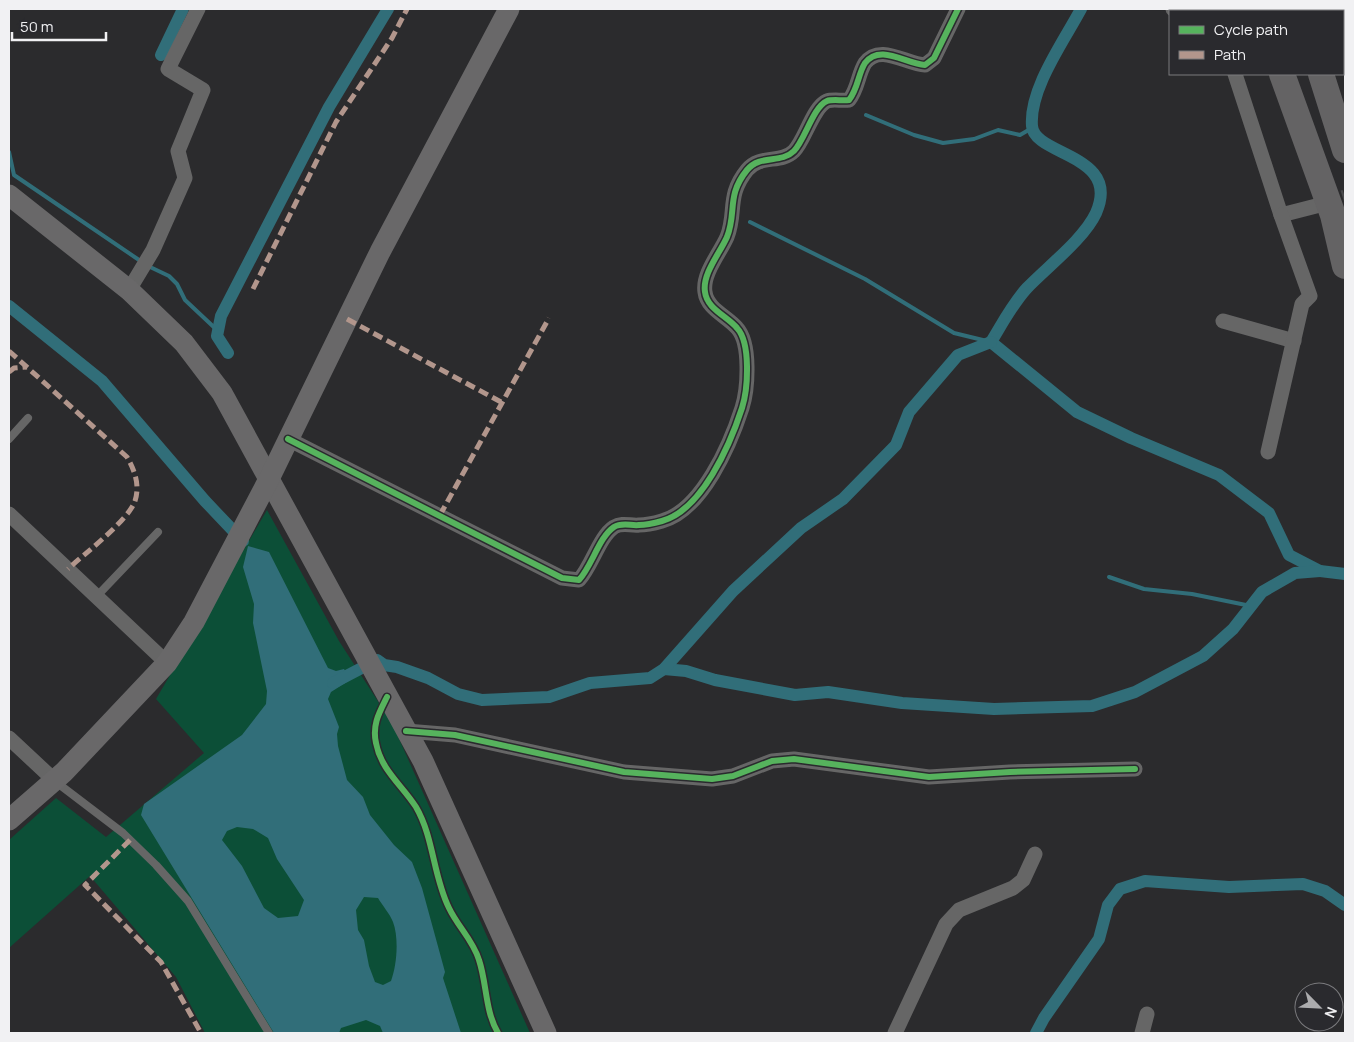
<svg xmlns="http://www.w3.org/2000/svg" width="1354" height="1042" font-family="Manrope,sans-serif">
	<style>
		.green { fill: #0c4f37 }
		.water { fill: #316e79; fill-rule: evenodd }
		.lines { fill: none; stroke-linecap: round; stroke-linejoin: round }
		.stream { stroke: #316e79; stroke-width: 4 }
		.canal { stroke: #316e79; stroke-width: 12 }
		.street-tunnel { stroke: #49494b; stroke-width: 15; stroke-dasharray: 15 8; stroke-linecap: butt }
		.lane { stroke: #666; stroke-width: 8 }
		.street { stroke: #666; stroke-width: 15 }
		.secondary { stroke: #696869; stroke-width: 21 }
		.highway { stroke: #646364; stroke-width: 26 }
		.quiet { stroke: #b2968c; stroke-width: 5; stroke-dasharray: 10 5; stroke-linecap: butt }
		.cycleway-casing { stroke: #2a2a2e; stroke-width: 9 }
		.cycleway { stroke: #56b35d; stroke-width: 6 }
	</style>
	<rect width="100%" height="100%" fill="#2b2b2d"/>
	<polygon class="green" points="267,510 339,641 392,723 530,1033 205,1033 176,977 90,876 9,948 9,840 56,798 106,837 204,753 156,699"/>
	<path class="water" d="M248 546 269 552 328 668 336 671 344 669 350 680 331 692 328 699 339 727 337 734 338 746 347 780 363 797 370 815 394 845 412 862 422 888 445 972 443 978 461 1033H383L380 1026 366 1020 341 1028 339 1033H274L141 815 144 804 242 735 266 704 267 691 253 623 254 604 243 567ZM237 827 253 829 268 838 277 859 304 900 298 916 278 918 264 908 242 866 222 840 227 831ZM364 897 378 898C382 905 390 914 393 922 399 938 397 965 391 981L383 985 375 982 369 966 364 940 358 930 356 910Z"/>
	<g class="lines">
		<g class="stream">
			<polyline points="866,115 914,135 943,143 974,139 998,130 1020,135 1032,128"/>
			<polyline points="9,152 14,175 142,262"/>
			<polyline points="750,222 865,279 954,333 991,342"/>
			<polyline points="148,266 169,276 177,284 185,300 218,331"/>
			<polyline points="1109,577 1144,589 1192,594 1246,605 1248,611"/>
		</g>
		<g class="canal">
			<path d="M1081 9C1064 41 1029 89 1032 126 1034 156 1122 154 1096 213 1084 239 1047 267 1027 288 1013 303 1002 324 991 342L1077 412 1131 438 1219 475 1269 513 1289 555 1320 571 1345 574"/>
			<polyline points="161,55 183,9"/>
			<polyline points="9,306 102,381 205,501 243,541"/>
			<polyline points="228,353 217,336 221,316 329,107 388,9"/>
			<polyline points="664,669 686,671 715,680 795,695 828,692 902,703 994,709 1092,706 1135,692 1203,656 1233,629 1262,592 1295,573 1320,571"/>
			<polyline points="333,683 377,660 384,665 397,667 428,678 458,694 482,700 549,697 590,683 650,678 664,669 733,591 801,528 843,499 896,445 909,412 958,355 991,342"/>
			<polyline points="1036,1033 1044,1018 1099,939 1108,905 1120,889 1145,881 1229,887 1303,884 1325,891 1345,905"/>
		</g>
		<polyline class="street-tunnel" points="1321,205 1345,197"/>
		<g class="lane">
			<polyline points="9,439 28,418"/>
			<polyline points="97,596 158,532"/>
			<polyline points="56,782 123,833 156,865 188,901 269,1033"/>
		</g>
		<g class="street">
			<polyline points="1173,9 1180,11"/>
			<polyline points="1235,74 1281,215 1320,205"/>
			<polyline points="129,290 153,250 185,178 178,151 203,90 168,69 198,9"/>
			<polyline points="1223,321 1294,341"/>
			<path d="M288 439 562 578 579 580C592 566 599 537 614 527 622 522 631 526 639 525 646 525 655 523 662 521 702 510 730 445 742 408 748 389 751 343 737 328 727 316 707 309 705 292 702 274 720 253 727 237 737 212 726 196 747 170 760 154 781 164 794 151 805 140 813 107 827 101 832 99 843 101 849 100 858 89 858 74 865 63 880 43 906 64 925 65L934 58 958 9"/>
			<polyline points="1268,452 1302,304 1310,296 1281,215"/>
			<polyline points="9,514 167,663"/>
			<polyline points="406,731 455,735 624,772 712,779 733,776 772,761 794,759 929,777 1010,772 1135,769"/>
			<polyline points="9,738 54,780"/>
			<polyline points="895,1033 946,924 959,910 1013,888 1023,880 1035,854"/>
			<polyline points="1142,1033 1147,1014"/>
		</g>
		<g class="secondary">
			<polyline points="9,195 129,290 184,343 222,393 423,761 546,1033"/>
			<polyline points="9,820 64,772 167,663 194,622 269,479 380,252 509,9"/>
		</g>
		<g class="highway">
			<polyline points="1259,9 1259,11"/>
			<polyline points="1300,9 1301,11"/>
			<polyline points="1282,74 1333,215 1345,266"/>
			<polyline points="1321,74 1345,150"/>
		</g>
		<g class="quiet">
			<polyline points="253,289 336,122 392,38 407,9"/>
			<polyline points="347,319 501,402"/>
			<path d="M9 351 127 457C135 471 140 485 135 501 128 521 84 554 68 569"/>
			<polyline points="9,372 14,368 27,367"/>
			<polyline points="440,515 549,318"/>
			<polyline points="130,840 85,885 161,962 201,1033"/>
		</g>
		<g class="cycleway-casing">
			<g id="cycleway">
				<path d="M288 439 562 578 579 580C592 566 599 537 614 527 622 522 631 526 639 525 646 525 655 523 662 521 702 510 730 445 742 408 748 389 751 343 737 328 727 316 707 309 705 292 702 274 720 253 727 237 737 212 726 196 747 170 760 154 781 164 794 151 805 140 813 107 827 101 832 99 843 101 849 100 858 89 858 74 865 63 880 43 906 64 925 65L934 58 958 9"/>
				<path d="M387 697C379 713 372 725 376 743 381 770 402 785 416 807 434 838 433 876 449 908 458 927 473 940 479 960 487 984 485 1011 498 1033"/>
				<polyline points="406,731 455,735 624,772 712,779 733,776 772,761 794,759 929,777 1010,772 1135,769"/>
			</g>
		</g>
		<use href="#cycleway" class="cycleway"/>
	</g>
	<rect width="1354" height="1042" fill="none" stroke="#f1f1f3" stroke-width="20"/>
	<rect x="1169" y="10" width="175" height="65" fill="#2a2a2e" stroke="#7a7a7d"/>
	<rect x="1179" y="26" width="25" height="8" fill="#56b35d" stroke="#7a7a7d"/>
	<text x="1214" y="35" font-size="15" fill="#f1f1f3">Cycle path</text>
	<rect x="1179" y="51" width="25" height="8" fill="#b2968c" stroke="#7a7a7d"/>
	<text x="1214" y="60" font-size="15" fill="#f1f1f3">Path</text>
	<g transform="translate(1319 1007) rotate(114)"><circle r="24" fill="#2a2a2e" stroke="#7a7a7d"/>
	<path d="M0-4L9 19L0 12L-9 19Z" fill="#acacae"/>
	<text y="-8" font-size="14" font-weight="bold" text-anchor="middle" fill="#f1f1f3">N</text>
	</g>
	<path d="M12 32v8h94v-8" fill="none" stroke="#f1f1f3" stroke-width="2.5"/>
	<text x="20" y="32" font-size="15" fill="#f1f1f3" stroke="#2a2a2e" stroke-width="4" paint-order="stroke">50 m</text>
</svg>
